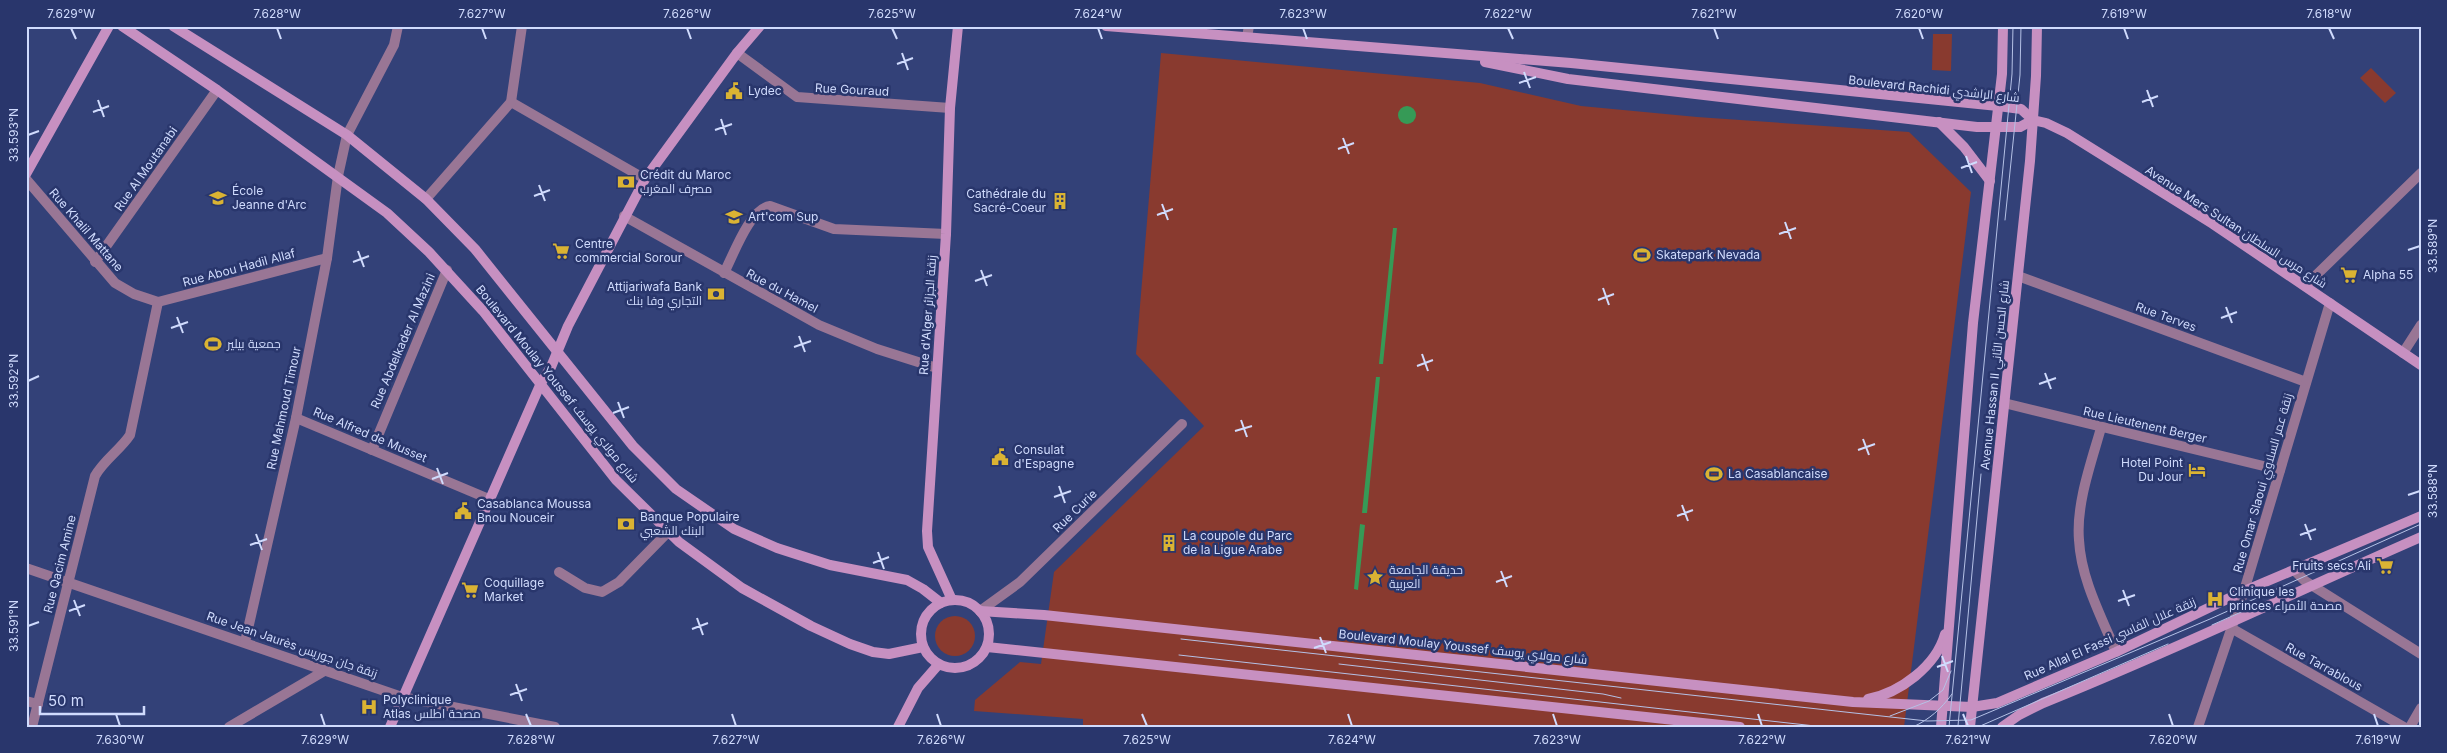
<svg xmlns="http://www.w3.org/2000/svg" width="2447" height="753" font-family="Inter,Cairo,sans-serif">
	<style>
		.green { fill: #893a2f }
		.water { fill: #369a56 }
		.lines { fill: none; stroke-linecap: round; stroke-linejoin: round }
		.street { stroke: #997695; stroke-width: 10 }
		.secondary { stroke: #c790c1; stroke-width: 10 }
		.tram { stroke: #b5c1e6; stroke-width: 1 }
		.ticks { fill: none; stroke: #d0dbfd; stroke-width: 2 }
		.labels { text-anchor: middle; stroke-width: 5; stroke-linejoin: round; paint-order: stroke }
		.street-label { font-size: 12px; fill: #d0dbfd; stroke: #29366c }
		.poi-label { font-size: 12px; fill: #d0dbfd; stroke: #29366c; text-anchor: start }
		.neatline { fill: none; stroke: #d0dbfd; stroke-width: 2 }
		.ticks-label { font-size: 12px; text-anchor: middle; fill: #d0dbfd }
	</style>
	<rect width="100%" height="100%" fill="#334178"/>
	<g class="green">
		<polygon points="1933,34 1952,34 1951,71 1932,70"/>
		<polygon points="1161,53 1480,83 1581,106 1697,117 1909,132 1971,192 1904,727 1083,727 1083,719 974,711 975,700 1020,662 1041,664 1054,572 1204,426 1136,354"/>
		<polygon points="2371,68 2396,93 2385,103 2360,78"/>
		<circle cx="955" cy="636" r="20"/>
	</g>
	<g class="water">
		<circle cx="1407" cy="115" r="9"/>
		<polygon points="1393,228 1397,228 1383,364 1379,364"/>
		<polygon points="1376,377 1380,377 1367,513 1362,513"/>
		<polygon points="1360,524 1365,525 1358,590 1354,589"/>
	</g>
	<g class="lines">
		<g class="street">
			<polyline points="1247,37 1249,26"/>
			<polyline points="737,53 797,97 950,108"/>
			<polyline points="511,102 645,179"/>
			<polyline points="26,179 115,283 134,294 158,302"/>
			<polyline points="426,199 511,102 522,26"/>
			<polyline points="624,216 819,325 877,349 937,368"/>
			<polyline points="95,262 217,90"/>
			<path d="M724 273C733 256 750 208 770 206L834 229 946 234"/>
			<polyline points="2018,276 2306,382"/>
			<polyline points="2305,286 2421,173"/>
			<polyline points="158,302 327,258"/>
			<polyline points="2403,353 2421,325"/>
			<polyline points="2004,403 2280,470"/>
			<polyline points="296,418 489,499"/>
			<path d="M2101 428C2091 463 2076 504 2079 540 2081 579 2101 616 2116 652"/>
			<polyline points="372,450 447,270"/>
			<polyline points="26,568 402,697 555,727"/>
			<polyline points="2295,571 2305,581 2421,654"/>
			<polyline points="559,572 585,588 602,592 619,582 667,533"/>
			<polyline points="980,611 1020,582 1182,424"/>
			<polyline points="2231,628 2404,727"/>
			<polyline points="245,642 296,418 327,258 338,176 347,135 394,45 398,26"/>
			<polyline points="26,701 38,704"/>
			<path d="M32 727 95 476C104 460 120 450 130 435L158 302"/>
			<polyline points="229,727 326,670"/>
			<polyline points="2198,727 2244,591 2330,303"/>
			<polyline points="2410,727 2421,708"/>
		</g>
		<g class="secondary">
			<polyline points="122,26 217,90 387,213 429,252 483,311 616,480 679,542 742,588 811,626 850,644 873,652 889,654 923,647"/>
			<polyline points="173,26 347,135 426,199 475,249 633,446 676,489 734,529 777,548 830,565 907,580 923,589 941,603"/>
			<polyline points="1106,26 1571,63 1998,106 2021,109 2033,120"/>
			<polyline points="1485,62 1568,79 1977,127 2020,127 2033,120"/>
			<polyline points="2033,120 2046,123 2067,133 2213,224 2421,365"/>
			<polyline points="1939,122 1964,147 1990,181"/>
			<polyline points="26,174 109,26"/>
			<circle cx="955" cy="634" r="34"/>
			<polyline points="952,600 928,547 927,531 946,234 950,108 958,26"/>
			<polyline points="980,611 1044,615 1853,702 1972,707 1997,703 2116,652 2244,591 2421,516"/>
			<polyline points="987,647 1740,727"/>
			<path d="M1868 699C1900 693 1936 666 1945 634"/>
			<polyline points="390,727 541,383 551,367 568,326 645,179 737,53 760,26"/>
			<polyline points="898,727 918,688 938,665"/>
			<polyline points="1941,727 1973,323 2002,74 2003,26"/>
			<polyline points="1970,727 2030,161 2036,76 2037,26"/>
			<path d="M2002 727 2019 715 2043 703C2171 652 2295 592 2421 537"/>
		</g>
		<g class="tram">
			<polyline points="2005,220 2020,75 2021,26"/>
			<polyline points="2212,625 2257,605"/>
			<polyline points="1181,639 1927,721 1971,720 2210,619 2421,524"/>
			<polyline points="1179,655 1824,727"/>
			<polyline points="1339,664 1603,694 1621,698"/>
			<polyline points="1890,716 1929,701 1943,690 1951,671"/>
			<polyline points="1958,726 1981,474"/>
			<path d="M1913 727C1930 719 1941 709 1952 694"/>
			<polyline points="1949,727 2012,74 2013,26"/>
			<polyline points="1978,727 2168,644"/>
		</g>
	</g>
	<path class="ticks" d="M71 28 76 39M277 28 281 39M482 28 486 39M687 28 691 39M892 28 897 39M1098 28 1102 39M1303 28 1307 39M1508 28 1513 39M1714 28 1718 39M1919 28 1923 39M2124 28 2128 39M2329 28 2334 39M902 53 908 70M897 64 913 58M1524 72 1530 88M1519 83 1536 77M2147 90 2153 107M98 100 104 117M2142 102 2158 96M93 112 109 106M721 119 726 135M715 130 732 124M28 135 39 131M1343 138 1349 154M1338 149 1354 143M1966 156 1972 173M1961 168 1977 162M539 185 545 201M534 196 550 190M1162 204 1168 220M1157 215 1173 209M1785 222 1791 239M1779 234 1796 228M2408 250 2420 246M358 251 364 267M353 262 369 256M981 270 987 286M975 281 992 275M1603 288 1609 305M1598 300 1614 294M2226 307 2232 323M177 317 183 333M2221 318 2237 312M171 328 188 322M799 336 805 352M794 347 811 341M1422 354 1428 371M1417 366 1433 360M2045 373 2051 389M28 381 39 376M2039 384 2056 378M618 402 624 418M613 413 629 407M1241 420 1247 437M1235 431 1252 426M1863 439 1869 455M1858 450 1875 444M437 468 443 484M432 479 448 473M1059 486 1065 503M2408 495 2420 491M1054 497 1071 491M1682 505 1688 521M1677 516 1693 510M2305 524 2311 540M256 534 262 550M2300 535 2316 529M250 545 267 539M878 552 884 569M873 563 889 557M1501 571 1507 587M1496 582 1512 576M2123 590 2129 606M74 600 80 616M2118 601 2135 595M69 611 85 605M697 618 703 635M28 626 39 622M692 629 708 623M1320 637 1326 653M1314 648 1331 642M1942 656 1948 672M1937 667 1953 661M516 684 522 701M510 695 527 689M116 714 120 726M321 714 325 726M526 714 531 726M732 714 736 726M937 714 941 726M1142 714 1147 726M1348 714 1352 726M1553 714 1557 726M1758 714 1762 726M1963 714 1968 726M2169 714 2173 726M2374 714 2378 726"/>
	<defs>
		<g id="civic-bare" transform="scale(1.35)"><path d="M-.6-6.5H3V-4.5H.6V-3L4-1V1h2V6H-6V1h2V-1L-.6-3ZM-1.2 2.5V6h2.4V2.5Z" fill="#dab333" stroke="#29366c" stroke-width="2.5" paint-order="stroke"/></g>
		<g id="bank-bare" transform="scale(1.35)"><path d="M-6-4H6V4H-6ZM0-2.3a2.3 2.3 0 1 0 0 4.6a2.3 2.3 0 1 0 0-4.6Z" fill="#dab333" stroke="#29366c" stroke-width="2.5" paint-order="stroke"/></g>
		<g id="school-bare" transform="scale(1.35)"><path d="M0-5L7-2L0 1L-7-2ZM-4 1L0 2.5L4 1V4Q0 6-4 4Z" fill="#dab333" stroke="#29366c" stroke-width="2.5" paint-order="stroke"/></g>
		<g id="building-bare" transform="scale(1.35)"><path d="M-4-6H4V6H1V3H-1V6H-4ZM-2.5-4.3h1.7v1.8h-1.7ZM.8-4.3h1.7v1.8H.8ZM-2.5-1h1.7V.8h-1.7ZM.8-1h1.7V.8H.8Z" fill="#dab333" stroke="#29366c" stroke-width="2.5" paint-order="stroke"/></g>
		<g id="supermarket-bare" transform="scale(1.35)"><path d="M-6-5.5h2.5l.6 2H6L4.5 2H-2.5L-4.4-4H-6ZM-1.5 3.2a1.3 1.3 0 1 0 .1 0ZM3 3.2a1.3 1.3 0 1 0 .1 0Z" fill="#dab333" stroke="#29366c" stroke-width="2.5" paint-order="stroke"/></g>
		<g id="stadium-bare" transform="scale(1.35)"><path d="M0-5a6.5 5 0 1 0 0 10a6.5 5 0 1 0 0-10ZM-3.5-1.8h7v3.6h-7Z" fill="#dab333" stroke="#29366c" stroke-width="2.5" paint-order="stroke"/></g>
		<g id="hotel-bare" transform="scale(1.35)"><path d="M-6-4.5h1.5V1H6V5H4.5V3h-9V5H-6ZM-4 0a1.8 1.8 0 1 1 3.6 0ZM.5 0V-2.5h3Q6-2.5 6 0Z" fill="#dab333" stroke="#29366c" stroke-width="2.5" paint-order="stroke"/></g>
		<g id="sight-bare" transform="scale(1.35)"><path d="M0-6L1.8-2.2L6-1.7L2.9 1.2L3.7 5.4L0 3.3L-3.7 5.4L-2.9 1.2L-6-1.7L-1.8-2.2Z" fill="#dab333" stroke="#29366c" stroke-width="2.5" paint-order="stroke"/></g>
		<g id="hospital-bare" transform="scale(1.35)"><path d="M-5-5h3v3.5h4V-5h3V5h-3V1.5h-4V5h-3Z" fill="#dab333" stroke="#29366c" stroke-width="2.5" paint-order="stroke"/></g>
	</defs>
	<g fill-rule="evenodd">
		<use href="#civic-bare" x="734" y="91"/>
		<use href="#bank-bare" x="626" y="182"/>
		<use href="#school-bare" x="218" y="198"/>
		<use href="#building-bare" x="1060" y="201"/>
		<use href="#school-bare" x="734" y="217"/>
		<use href="#supermarket-bare" x="561" y="251"/>
		<use href="#stadium-bare" x="1642" y="255"/>
		<use href="#supermarket-bare" x="2349" y="275"/>
		<use href="#bank-bare" x="716" y="294"/>
		<use href="#stadium-bare" x="213" y="344"/>
		<use href="#civic-bare" x="1000" y="457"/>
		<use href="#hotel-bare" x="2197" y="470"/>
		<use href="#stadium-bare" x="1714" y="474"/>
		<use href="#civic-bare" x="463" y="511"/>
		<use href="#bank-bare" x="626" y="524"/>
		<use href="#building-bare" x="1169" y="543"/>
		<use href="#supermarket-bare" x="2385" y="566"/>
		<use href="#sight-bare" x="1375" y="577"/>
		<use href="#supermarket-bare" x="470" y="590"/>
		<use href="#hospital-bare" x="2215" y="599"/>
		<use href="#hospital-bare" x="369" y="707"/>
	</g>
	<g class="labels">
		<g class="street-label">
			<text transform="translate(1934 89) rotate(6)" y="4">Boulevard Rachidi شارع الراشدي</text>
			<text transform="translate(852 90) rotate(3)" y="4">Rue Gouraud</text>
			<text transform="translate(146 169) rotate(-55)" y="4">Rue Al Moutanabi</text>
			<text transform="translate(2236 227) rotate(33)" y="4">Avenue Mers Sultan شارع مرس السلطان</text>
			<text transform="translate(86 230) rotate(49)" y="4">Rue Khalil Mattane</text>
			<text transform="translate(239 268) rotate(-15)" y="4">Rue Abou Hadil Allaf</text>
			<text transform="translate(782 291) rotate(28)" y="4">Rue du Hamel</text>
			<text transform="translate(928 315) rotate(-86)" y="4">Rue d'Alger زنقة الجزائر</text>
			<text transform="translate(2166 317) rotate(20)" y="4">Rue Terves</text>
			<text transform="translate(403 341) rotate(-67)" y="4">Rue Abdelkader Al Mazini</text>
			<text transform="translate(1995 375) rotate(-84)" y="4">Avenue Hassan II شارع الحسن الثاني</text>
			<text transform="translate(557 384) rotate(51)" y="4">Boulevard Moulay Youssef شارع مولاي يوسف</text>
			<text transform="translate(284 408) rotate(-78)" y="4">Rue Mahmoud Timour</text>
			<text transform="translate(2145 425) rotate(13)" y="4">Rue Lieutenent Berger</text>
			<text transform="translate(370 435) rotate(23)" y="4">Rue Alfred de Musset</text>
			<text transform="translate(2263 483) rotate(-74)" y="4">Rue Omar Slaoui زنقة عمر السلاوي</text>
			<text transform="translate(1075 511) rotate(-44)" y="4">Rue Curie</text>
			<text transform="translate(60 564) rotate(-76)" y="4">Rue Qacim Amine</text>
			<text transform="translate(2110 639) rotate(-24)" y="4">Rue Allal El Fassi زنقة علال الفاسي</text>
			<text transform="translate(292 645) rotate(19)" y="4">Rue Jean Jaurès زنقة جان جوريس</text>
			<text transform="translate(1463 647) rotate(6)" y="4">Boulevard Moulay Youssef شارع مولاي يوسف</text>
			<text transform="translate(2324 667) rotate(29)" y="4">Rue Tarrablous</text>
		</g>
		<g class="poi-label">
			<text x="748" y="95">Lydec</text>
			<text x="640" y="179">Crédit du Maroc<tspan x="640" dy="14">مصرف المغرب</tspan></text>
			<text x="232" y="195">École<tspan x="232" dy="14">Jeanne d'Arc</tspan></text>
			<text x="1046" y="198" text-anchor="end">Cathédrale du<tspan x="1046" dy="14">Sacré-Coeur</tspan></text>
			<text x="748" y="221">Art'com Sup</text>
			<text x="575" y="248">Centre<tspan x="575" dy="14">commercial Sorour</tspan></text>
			<text x="1656" y="259">Skatepark Nevada</text>
			<text x="2363" y="279">Alpha 55</text>
			<text x="702" y="291" text-anchor="end">Attijariwafa Bank<tspan x="702" dy="14">التجاري وفا بنك</tspan></text>
			<text x="227" y="348">جمعية بيلير</text>
			<text x="1014" y="454">Consulat<tspan x="1014" dy="14">d'Espagne</tspan></text>
			<text x="2183" y="467" text-anchor="end">Hotel Point<tspan x="2183" dy="14">Du Jour</tspan></text>
			<text x="1728" y="478">La Casablancaise</text>
			<text x="477" y="508">Casablanca Moussa<tspan x="477" dy="14">Bnou Nouceir</tspan></text>
			<text x="640" y="521">Banque Populaire<tspan x="640" dy="14">البنك الشعبي</tspan></text>
			<text x="1183" y="540">La coupole du Parc<tspan x="1183" dy="14">de la Ligue Arabe</tspan></text>
			<text x="2371" y="570" text-anchor="end">Fruits secs Ali</text>
			<text x="1389" y="574">حديقة الجامعة<tspan x="1389" dy="14">العربية</tspan></text>
			<text x="484" y="587">Coquillage<tspan x="484" dy="14">Market</tspan></text>
			<text x="2229" y="596">Clinique les<tspan x="2229" dy="14">princes مصحة الأمراء</tspan></text>
			<text x="383" y="704">Polyclinique<tspan x="383" dy="14">Atlas مصحة اطلس</tspan></text>
		</g>
	</g>
	<rect width="2447" height="753" fill="none" stroke="#29366c" stroke-width="55"/>
	<path d="M40 706v8h104v-8" fill="none" stroke="#d0dbfd" stroke-width="2.5"/>
	<text x="48" y="706" font-size="15" fill="#d0dbfd" stroke="#29366c" stroke-width="4" paint-order="stroke">50 m</text>
	<rect x="28" y="28" width="2392" height="698" class="neatline"/>
	<g class="ticks-label">
		<text x="71" y="18">7.629°W</text>
		<text x="277" y="18">7.628°W</text>
		<text x="482" y="18">7.627°W</text>
		<text x="687" y="18">7.626°W</text>
		<text x="892" y="18">7.625°W</text>
		<text x="1098" y="18">7.624°W</text>
		<text x="1303" y="18">7.623°W</text>
		<text x="1508" y="18">7.622°W</text>
		<text x="1714" y="18">7.621°W</text>
		<text x="1919" y="18">7.620°W</text>
		<text x="2124" y="18">7.619°W</text>
		<text x="2329" y="18">7.618°W</text>
		<text transform="translate(14 135) rotate(-90)" y="4">33.593°N</text>
		<text transform="translate(2433 246) rotate(-90)" y="4">33.589°N</text>
		<text transform="translate(14 381) rotate(-90)" y="4">33.592°N</text>
		<text transform="translate(2433 491) rotate(-90)" y="4">33.588°N</text>
		<text transform="translate(14 626) rotate(-90)" y="4">33.591°N</text>
		<text x="120" y="744">7.630°W</text>
		<text x="325" y="744">7.629°W</text>
		<text x="531" y="744">7.628°W</text>
		<text x="736" y="744">7.627°W</text>
		<text x="941" y="744">7.626°W</text>
		<text x="1147" y="744">7.625°W</text>
		<text x="1352" y="744">7.624°W</text>
		<text x="1557" y="744">7.623°W</text>
		<text x="1762" y="744">7.622°W</text>
		<text x="1968" y="744">7.621°W</text>
		<text x="2173" y="744">7.620°W</text>
		<text x="2378" y="744">7.619°W</text>
	</g>
</svg>
